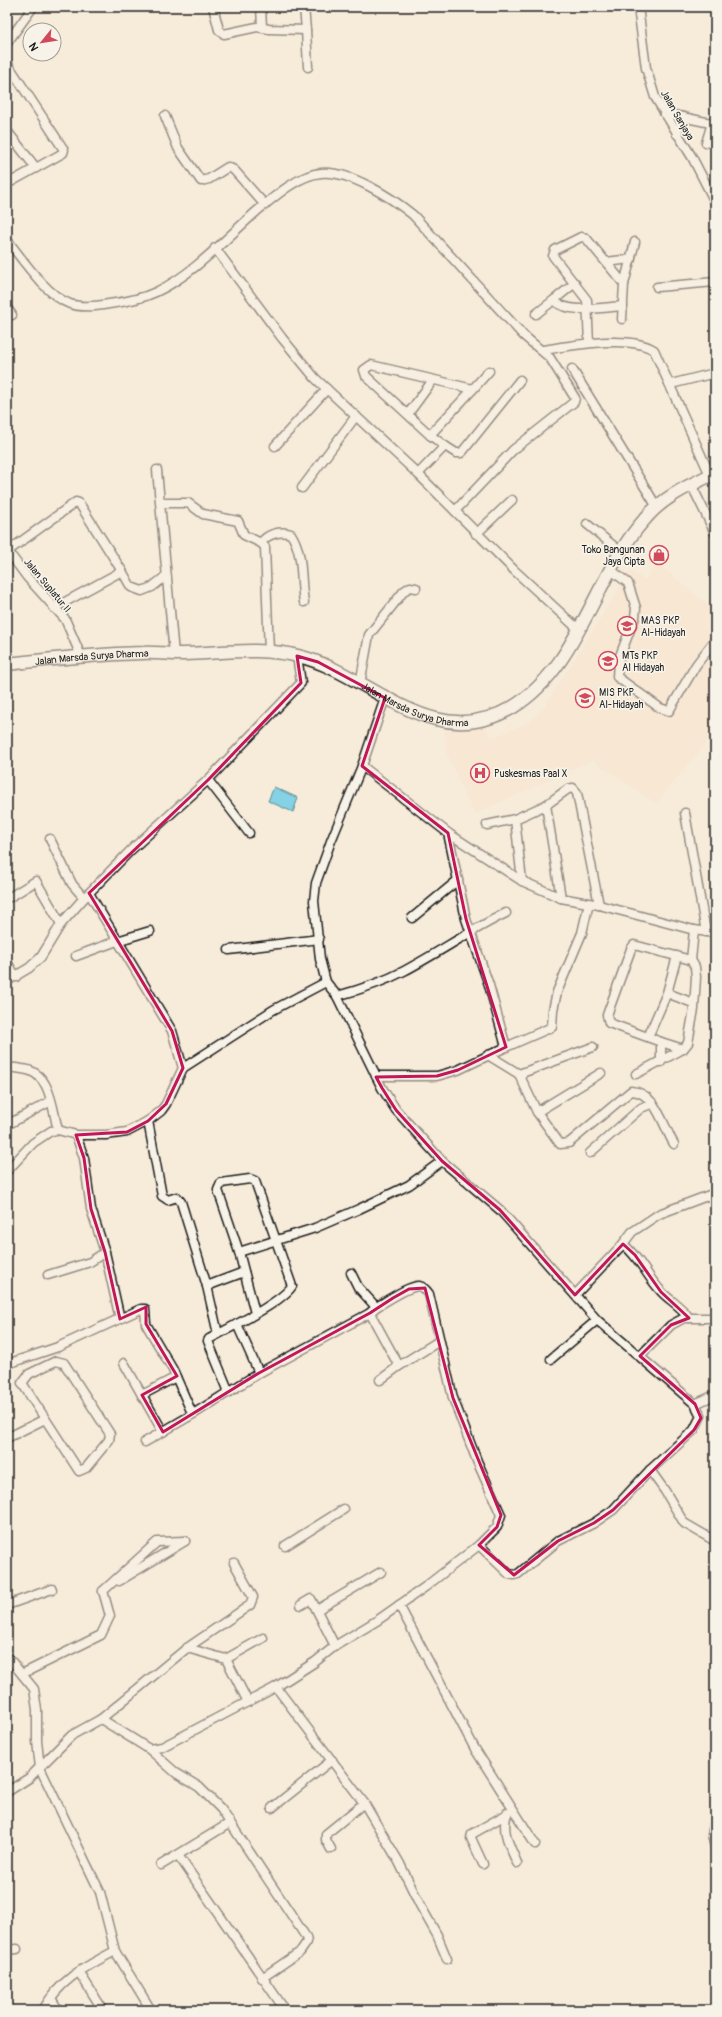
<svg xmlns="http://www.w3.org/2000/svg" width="722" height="2017" font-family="Pangolin,sans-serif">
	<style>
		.built { fill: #f6e2ca }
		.water { fill: #85d2e4; stroke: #5b8994 }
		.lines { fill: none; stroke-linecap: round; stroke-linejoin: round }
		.minor-casing { stroke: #1c1c1c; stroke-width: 11 }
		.highway-casing { stroke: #1c1c1c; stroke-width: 15 }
		.minor { stroke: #f7f3e8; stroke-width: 8 }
		.highway { stroke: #f7f3e8; stroke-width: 12 }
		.marked { fill: none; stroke: #c2185b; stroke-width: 3; stroke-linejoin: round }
		.labels { text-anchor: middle; stroke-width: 3.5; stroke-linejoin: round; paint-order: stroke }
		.street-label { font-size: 10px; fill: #1c1c1c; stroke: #f7f3e8 }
		.poi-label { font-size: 10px; fill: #1c1c1c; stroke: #f7f3e8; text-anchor: start }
	</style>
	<rect width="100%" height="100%" fill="#f7ebda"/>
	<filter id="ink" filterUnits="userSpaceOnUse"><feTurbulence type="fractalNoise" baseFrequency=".025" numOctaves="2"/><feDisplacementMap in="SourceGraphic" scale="8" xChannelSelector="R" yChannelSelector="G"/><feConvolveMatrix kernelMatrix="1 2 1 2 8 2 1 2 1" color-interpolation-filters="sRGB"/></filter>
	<g filter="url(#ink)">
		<polygon class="built" points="657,563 715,611 715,729 709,739 656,803 592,760 474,814 446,751 445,731 486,727 491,739 529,722 544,708 630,571 645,580"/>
		<polygon class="water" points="274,787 298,798 293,812 268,801"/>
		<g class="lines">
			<g class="minor-casing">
				<g id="minor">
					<polyline points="213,7 219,30 224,34 257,27 269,29 306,30 304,7"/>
					<polyline points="261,7 262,27"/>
					<polyline points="638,7 646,68 655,97 692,157 715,202"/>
					<polyline points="306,30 308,67"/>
					<polyline points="7,43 33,7"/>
					<polyline points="7,63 64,150 63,153 7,184"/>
					<polyline points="664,113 715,124"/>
					<polyline points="165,116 178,148 201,181 209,179 228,167 234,170 265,205"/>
					<polyline points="7,131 36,168"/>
					<polyline points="677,134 683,117"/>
					<polyline points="706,143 712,123"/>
					<path d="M7 240C23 260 46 295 70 304 82 308 98 306 109 304 125 302 141 299 156 292 194 274 225 239 257 211 274 197 298 175 321 173 349 170 392 198 413 215L523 335 550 358 575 398 574 402 513 450 455 511"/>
					<polyline points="215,248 282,338 315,378 418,474 514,570 578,629"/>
					<polyline points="606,262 631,259"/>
					<path d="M575 283 554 300C567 315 604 307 623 306"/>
					<polyline points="624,284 635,242"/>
					<polyline points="657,287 715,282"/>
					<polyline points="7,308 12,315"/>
					<polyline points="536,314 554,300"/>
					<polyline points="589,343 587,300 553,256 555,250 581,237 586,238 624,284 622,319"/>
					<path d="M543 350C570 346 630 334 654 350L710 475"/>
					<polyline points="572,369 657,507"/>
					<polyline points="671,384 715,373"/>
					<polyline points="408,414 433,380"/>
					<polyline points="430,435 473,389"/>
					<polyline points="275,446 327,389"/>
					<polyline points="445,446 456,453 461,453 463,451 520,380"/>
					<polyline points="157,470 174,654"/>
					<polyline points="418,474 445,446 430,435 366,376 364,370 371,365 473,389 489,371"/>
					<polyline points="691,484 715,533"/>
					<polyline points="302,488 356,416"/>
					<polyline points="161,503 188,503 203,514 238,521 244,535 261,543 265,547 269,652"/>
					<polyline points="587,524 621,552"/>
					<polyline points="476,534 512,500"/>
					<path d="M261 543C267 534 281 530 291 534 304 554 300 579 304 602"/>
					<polyline points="7,550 27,577 65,619 81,656"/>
					<polyline points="8,551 76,502 79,503 122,571 54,608"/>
					<polyline points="611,570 628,583 636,608 635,617 618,661 617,677 660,708 669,711 696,665 715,640"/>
					<polyline points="122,571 131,587 142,591 152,587 166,576"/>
					<polyline points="360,684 369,635 404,591 410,587 416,588"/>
					<polyline points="385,698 362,766 331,841 316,883 314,901 320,959 326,982 337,996 382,1088 396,1110 442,1161 500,1210 597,1320 695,1404 701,1416 694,1430 650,1470 613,1510 594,1523 558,1541 518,1574 514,1575 509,1574 479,1545"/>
					<polyline points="362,766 448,833 522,881 561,898 599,905 694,930 715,933"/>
					<polyline points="208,780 249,833"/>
					<polyline points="546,805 568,789 573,788 577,793 599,905"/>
					<polyline points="685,813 706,932"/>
					<polyline points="515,819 522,881"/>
					<polyline points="487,825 515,819 546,805 561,898"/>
					<polyline points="50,839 72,884 84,898"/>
					<polyline points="89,893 172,1031 183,1068"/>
					<polyline points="10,897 36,881 61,924"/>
					<polyline points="412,918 458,880"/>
					<polyline points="229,950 319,939"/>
					<polyline points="76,956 117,941 150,931"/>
					<polyline points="7,962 16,977"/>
					<polyline points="7,981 29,968 41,957 61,924 84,898 131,850 208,780 301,683 297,656"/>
					<polyline points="667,993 693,1003"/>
					<path d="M337 996C359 990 383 982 404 971 438 953 471 930 506 913"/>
					<polyline points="648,1037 667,993 677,956"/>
					<polyline points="661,1042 683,1049"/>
					<polyline points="506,1047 552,1027 553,1010 557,992 582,933 589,903"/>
					<polyline points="488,1055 519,1074 593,1047"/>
					<polyline points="661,1062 661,1042 609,1023 607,1015 631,949 634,945 691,960"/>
					<path d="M7 1068C12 1067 17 1068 22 1069 51 1071 52 1108 58 1130"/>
					<path d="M519 1074 537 1112 560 1144 569 1143 631 1091C656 1092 663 1126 674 1144"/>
					<polyline points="636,1074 683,1049 688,1043 694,1009 696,977 695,967 691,960 694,930"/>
					<polyline points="376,1076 437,1076 458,1070 506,1047 489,985 466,919 448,833"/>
					<polyline points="537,1112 601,1073"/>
					<polyline points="148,1121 162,1196 168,1200 177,1197 181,1202 207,1286 244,1272"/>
					<polyline points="7,1125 51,1101"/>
					<polyline points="76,1135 84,1158 91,1209 105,1252 120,1319"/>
					<polyline points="590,1153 641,1108 653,1103"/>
					<polyline points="7,1171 33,1143 51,1131 58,1130 76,1135 106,1135 127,1132 148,1121 161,1111 166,1104 183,1068 273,1010 326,982"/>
					<path d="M623 1244C641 1259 645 1274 660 1290 668 1300 682 1306 689 1318"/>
					<polyline points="239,1252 315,1228 359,1209 409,1185 442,1161"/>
					<polyline points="351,1273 358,1287 376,1307 370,1313 399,1366"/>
					<polyline points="48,1275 90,1262 105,1252"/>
					<polyline points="207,1286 218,1334"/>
					<polyline points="575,1295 623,1244 632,1232 659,1214 715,1193"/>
					<polyline points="237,1324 259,1373"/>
					<polyline points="640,1356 671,1325 684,1318 715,1318"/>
					<polyline points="551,1359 597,1320"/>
					<polygon points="56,1361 64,1363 110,1434 109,1440 86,1468 79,1471 22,1383 29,1374"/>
					<polyline points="124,1363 142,1395"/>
					<polyline points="7,1364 58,1347 141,1309 145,1309 146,1324 173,1370 191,1411 195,1413 259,1373 370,1313"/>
					<polyline points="380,1380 399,1366 439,1341"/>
					<path d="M229 1392 208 1341 209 1339C229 1328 281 1303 292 1286L255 1181 250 1179 221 1183 218 1190 239 1252 255 1313"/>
					<polyline points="695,1404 715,1395"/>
					<polyline points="163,1432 142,1395 176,1377"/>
					<polyline points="7,1438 45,1419"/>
					<polyline points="145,1442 195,1413"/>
					<polyline points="650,1470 665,1491 684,1523 715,1541"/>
					<polyline points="285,1546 344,1509"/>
					<polyline points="119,1581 185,1541"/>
					<polyline points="103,1591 157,1542 185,1541"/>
					<polyline points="7,1605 52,1589"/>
					<polyline points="301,1605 311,1599 335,1646"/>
					<polyline points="399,1605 475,1749 535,1844"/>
					<polyline points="317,1610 381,1572"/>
					<polyline points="187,1648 226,1659 248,1702"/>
					<path d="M7 1656 34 1689 37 1710V1741L40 1768 100 1892 115 1951C85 1967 60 1979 43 2010"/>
					<polyline points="226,1659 263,1638"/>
					<polyline points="22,1674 101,1635 110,1616 103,1591"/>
					<polyline points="276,1687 364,1803 399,1862 420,1905 437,1935 447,1959"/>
					<polyline points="101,1719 187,1648 250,1605 253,1597 234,1563"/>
					<polyline points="149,1749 176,1773 199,1787 221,1809 306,1937 307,1942 300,1952 262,1978"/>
					<path d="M7 1792 29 1778 72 1735 101 1719 149 1749 162 1747 276 1687 315 1662 335 1646 378 1620 425 1587 479 1545 497 1527 501 1515 477 1461 453 1398 429 1294C426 1290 424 1287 419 1286 408 1286 387 1301 376 1307"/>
					<polyline points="272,1808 332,1760"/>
					<path d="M507 1813C501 1832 510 1846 517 1863"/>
					<polyline points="715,1820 712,1835 715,1847"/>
					<polyline points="331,1849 326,1840 326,1834 364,1803"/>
					<polyline points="178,1855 285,2010"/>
					<polyline points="483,1864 471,1838 472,1834 507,1814"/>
					<polyline points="161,1865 230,1823"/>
					<polyline points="7,1950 17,1949"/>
					<polyline points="115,1951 151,2010"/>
					<polyline points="79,1972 103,2010"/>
					<polyline points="51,1998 58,2010"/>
				</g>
			</g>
			<g class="highway-casing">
				<g id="highway">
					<path id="s1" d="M7 664C52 659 97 654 142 653 153 652 164 654 176 654 217 654 257 646 298 656 371 673 431 756 513 707 580 666 594 575 645 519 663 497 690 485 715 473"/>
				</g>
			</g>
			<use href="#minor" class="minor"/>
			<use href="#highway" class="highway"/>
		</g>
	</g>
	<path d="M0 0H722V2017H0ZM297 656 318 662 385 698 362 766 448 833 466 919 506 1047 458 1070 437 1076 376 1077 382 1088 396 1110 442 1161 500 1210 575 1295 623 1244 635 1255 661 1292 689 1318 671 1325 640 1356 695 1404 701 1418 694 1430 613 1510 594 1523 558 1541 514 1575 479 1545 497 1527 501 1515 453 1398 425 1288 409 1289 393 1298 370 1313 259 1373 163 1432 142 1395 177 1376 146 1324V1307L120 1319 105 1252 91 1209 84 1158 76 1135 127 1132 148 1121 166 1104 183 1068 172 1031 89 893 208 780 301 683Z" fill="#f7ebda" fill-opacity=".55" fill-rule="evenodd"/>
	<path class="marked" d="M297 656 318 662 385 698 362 766 448 833 466 919 506 1047 458 1070 437 1076 376 1077 382 1088 396 1110 442 1161 500 1210 575 1295 623 1244 635 1255 661 1292 689 1318 671 1325 640 1356 695 1404 701 1418 694 1430 613 1510 594 1523 558 1541 514 1575 479 1545 497 1527 501 1515 453 1398 425 1288 409 1289 393 1298 370 1313 259 1373 163 1432 142 1395 177 1376 146 1324V1307L120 1319 105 1252 91 1209 84 1158 76 1135 127 1132 148 1121 166 1104 183 1068 172 1031 89 893 208 780 301 683Z"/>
	<defs>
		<g id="shop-ring" transform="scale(1)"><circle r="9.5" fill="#f7f3e8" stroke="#d1495b" stroke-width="1.5"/><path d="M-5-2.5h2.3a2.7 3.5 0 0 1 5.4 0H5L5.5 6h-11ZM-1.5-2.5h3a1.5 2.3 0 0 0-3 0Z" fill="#d1495b"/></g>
		<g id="school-ring" transform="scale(1)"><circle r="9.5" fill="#f7f3e8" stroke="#d1495b" stroke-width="1.5"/><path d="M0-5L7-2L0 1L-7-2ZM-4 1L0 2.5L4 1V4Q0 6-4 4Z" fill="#d1495b"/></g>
		<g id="hospital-ring" transform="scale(1)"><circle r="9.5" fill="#f7f3e8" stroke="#d1495b" stroke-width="1.5"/><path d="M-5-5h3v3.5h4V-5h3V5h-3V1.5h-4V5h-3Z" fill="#d1495b"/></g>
	</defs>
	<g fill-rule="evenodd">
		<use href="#shop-ring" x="659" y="555"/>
		<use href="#school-ring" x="627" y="626"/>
		<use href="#school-ring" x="608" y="661"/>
		<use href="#school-ring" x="585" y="698"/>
		<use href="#hospital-ring" x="480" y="773"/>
	</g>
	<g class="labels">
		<g class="street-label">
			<text transform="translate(678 115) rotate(60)" y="4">Jalan Sanjaya</text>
			<text transform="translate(48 585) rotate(50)" y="4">Jalan Suplatur II</text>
			<text dy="4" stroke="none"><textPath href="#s1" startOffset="85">Jalan Marsda Surya Dharma</textPath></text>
			<text dy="4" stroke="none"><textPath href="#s1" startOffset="420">Jalan Marsda Surya Dharma</textPath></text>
		</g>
		<g class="poi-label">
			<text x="645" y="553" text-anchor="end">Toko Bangunan<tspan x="645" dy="12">Jaya Cipta</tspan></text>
			<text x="641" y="624">MAS PKP<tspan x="641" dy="12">Al-Hidayah</tspan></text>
			<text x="622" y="659">MTs PKP<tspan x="622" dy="12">Al Hidayah</tspan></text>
			<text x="599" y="696">MIS PKP<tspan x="599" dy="12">Al-Hidayah</tspan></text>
			<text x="494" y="777">Puskesmas Paal X</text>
		</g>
	</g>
	<rect width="722" height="2017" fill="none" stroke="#f7f3e8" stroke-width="24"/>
	<rect x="12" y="12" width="698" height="1993" fill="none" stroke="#1c1c1c" stroke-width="1.5" filter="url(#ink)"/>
	<g transform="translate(42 42) rotate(240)"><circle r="19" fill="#f7f3e8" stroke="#9f9d96"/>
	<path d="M0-3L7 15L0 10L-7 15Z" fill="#d1495b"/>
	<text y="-6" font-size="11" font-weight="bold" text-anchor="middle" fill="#1c1c1c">N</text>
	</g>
</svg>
